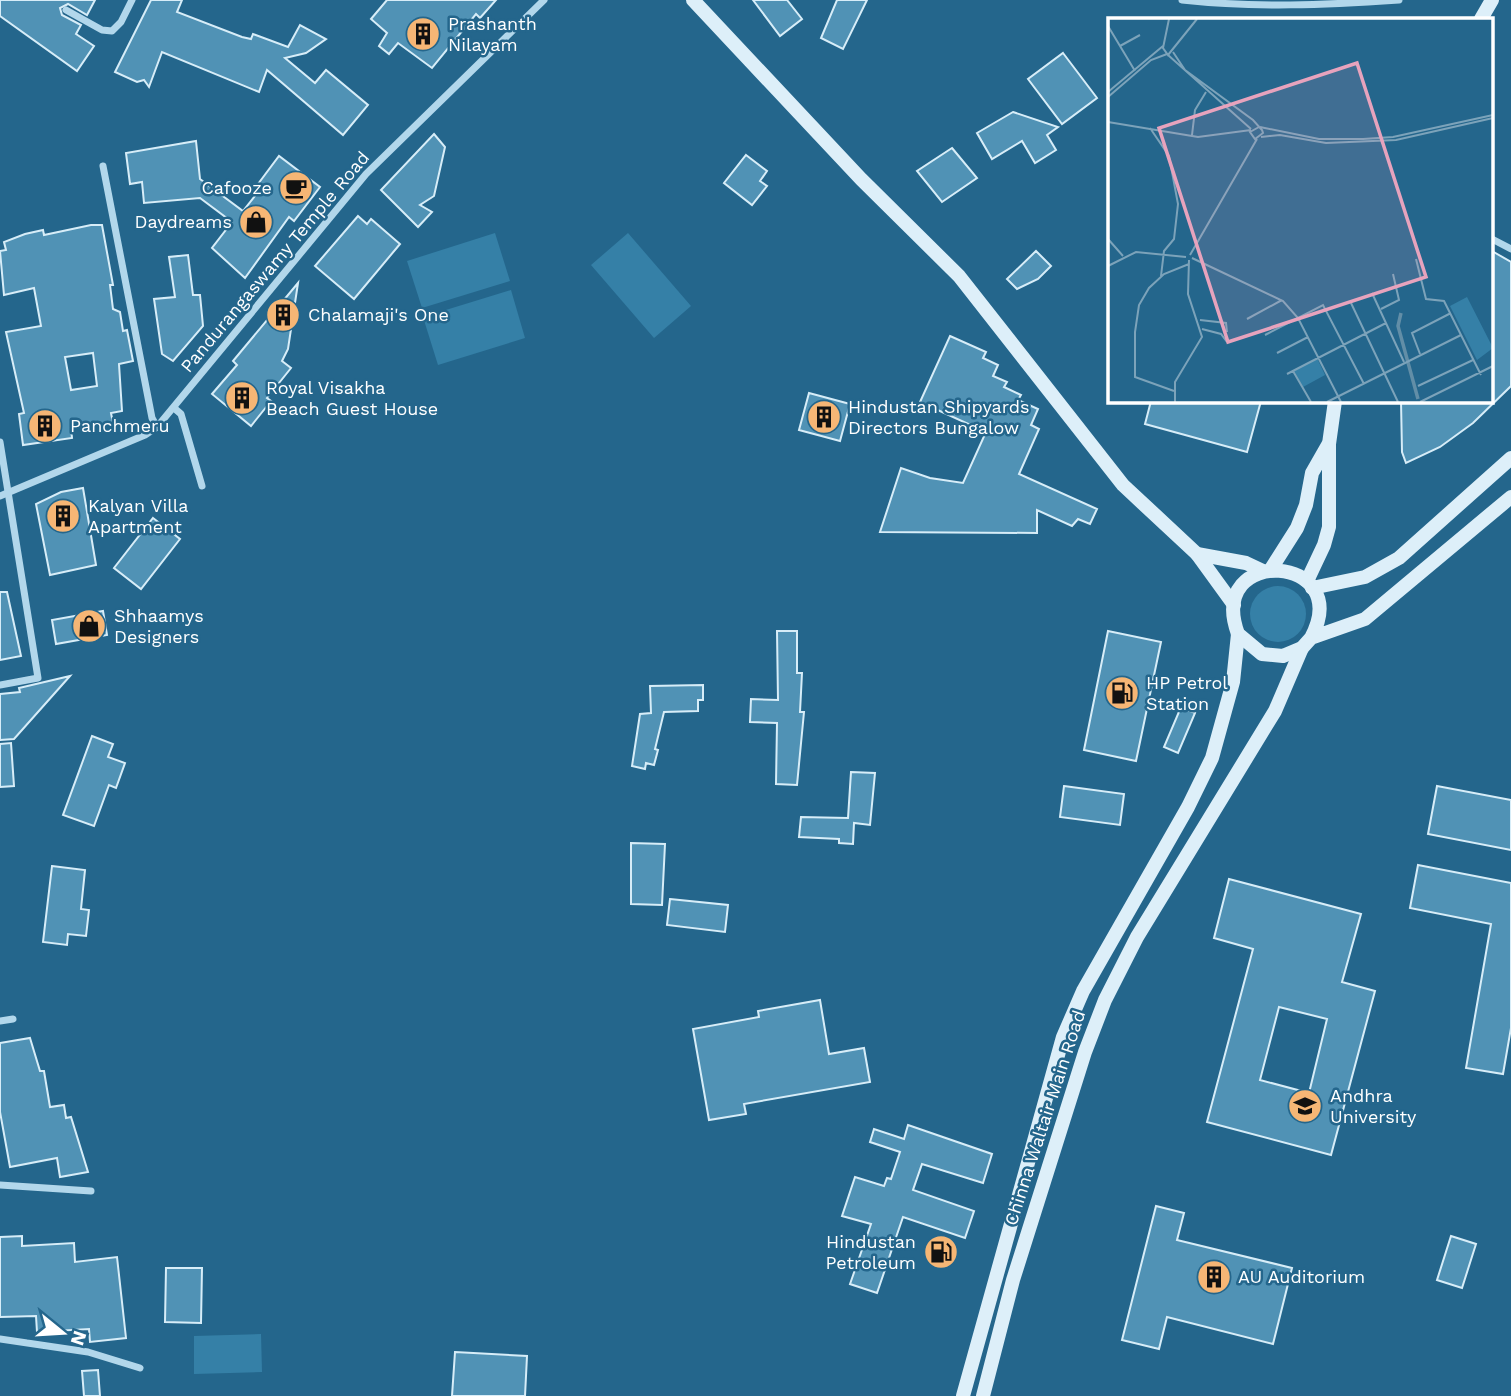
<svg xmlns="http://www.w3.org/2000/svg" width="1511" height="1396" font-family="'Work Sans',sans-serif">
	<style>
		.green { fill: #3580a7 }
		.building { fill: #5092b5; stroke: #d7edf8; stroke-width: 2; fill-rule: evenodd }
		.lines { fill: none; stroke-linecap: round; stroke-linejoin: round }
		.street { stroke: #b2d7eb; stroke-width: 7 }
		.secondary { stroke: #ddeff9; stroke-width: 14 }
		.labels { text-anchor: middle; stroke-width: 5; stroke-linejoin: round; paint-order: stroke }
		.poi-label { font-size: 18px; fill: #fff; stroke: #24668c; text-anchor: start }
		.street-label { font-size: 18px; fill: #fff; stroke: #24668c }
		.inset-river { fill: none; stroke: #628ea7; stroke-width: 3.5 }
		.inset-road { fill: none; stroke: #7ca3ba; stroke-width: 2 }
		.view { fill: #e7a3bd; fill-opacity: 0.15; stroke: #e7a3bd; stroke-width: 3.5 }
		.inset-edge { fill: none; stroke: #fff; stroke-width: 3.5 }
	</style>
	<rect width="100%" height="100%" fill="#24668c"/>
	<g class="green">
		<polygon points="495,233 510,281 422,308 407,261"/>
		<polygon points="628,233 691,306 654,338 591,265"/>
		<polygon points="511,290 525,338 438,365 423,317"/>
		<circle cx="1278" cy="614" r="28"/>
		<polygon points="261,1334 262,1372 194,1374 194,1336"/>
	</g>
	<g class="building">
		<polygon points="0,0 95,0 87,15 68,4 60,8 62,15 81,25 76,34 94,46 77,71 0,16"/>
		<polygon points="151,0 182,0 177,12 242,37 251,39 253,34 288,47 300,25 326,39 306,53 285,58 315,83 326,70 368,105 343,135 267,70 259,92 162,52 149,87 144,80 137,82 115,72"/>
		<polygon points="387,0 496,0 480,18 476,14 432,68 398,43 389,54 379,46 387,33 371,19"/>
		<polygon points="753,0 787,0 802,19 780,36"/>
		<polygon points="837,0 867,0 843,49 821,38"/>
		<polygon points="1063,53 1097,98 1062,124 1028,79"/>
		<polygon points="1013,112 1058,127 1047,135 1056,150 1035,163 1022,141 992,159 977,133"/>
		<polygon points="434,134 445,147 434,196 420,205 432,212 418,227 381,190"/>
		<polygon points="196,141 200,179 243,211 262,187 258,184 279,156 320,187 294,221 289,217 245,278 212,248 232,222 200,198 144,203 142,182 130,184 126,153"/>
		<polygon points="952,148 977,178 942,202 917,171"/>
		<polygon points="746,155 767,171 760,181 767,186 752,205 724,183"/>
		<polygon points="358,216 367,224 371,219 400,244 354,299 315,266"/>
		<path d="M91 225H102L113 285H110L113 309 120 312 123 331 127 330 133 361 119 364 122 411 111 413 113 423 71 428 72 438 23 445 19 414 24 413 6 332 41 326 34 288 4 295 0 251 6 250 4 242 25 234 43 230 44 235ZM93 353 97 386 71 390 65 357Z"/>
		<polygon points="1036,251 1051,266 1038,279 1017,289 1007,279"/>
		<polygon points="1492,251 1511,262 1511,386 1473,423 1440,447 1406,463 1402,452 1401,401 1492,401"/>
		<polygon points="188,255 193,295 200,295 203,326 173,361 162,354 154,299 175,297 169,257"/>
		<polygon points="298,283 288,349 282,361 291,368 267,398 271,401 251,426 212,394 237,365 233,361"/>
		<polygon points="950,336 986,352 983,358 998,365 993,376 1007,382 1004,387 1021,395 1018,400 1038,409 1031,425 1039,429 1019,474 1097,509 1090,524 1078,519 1072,526 1037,510 1037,533 880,532 901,468 930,478 963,483 986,432 920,402"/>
		<polygon points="809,393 850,404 840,441 799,430"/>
		<polygon points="1151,401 1261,401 1247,452 1145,424"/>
		<polygon points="83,488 96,565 50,575 36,504 61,492"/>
		<polygon points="153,518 180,539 141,589 114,568"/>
		<polygon points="0,592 7,592 21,656 0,660"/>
		<polygon points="103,611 107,635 56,644 52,620"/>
		<polygon points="777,631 797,631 797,673 802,673 800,712 804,712 797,785 776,784 777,723 750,722 751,699 778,700"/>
		<polygon points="1108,631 1161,642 1136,761 1084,750"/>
		<polygon points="70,676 14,739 0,740 0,694 20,692 19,688"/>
		<polygon points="703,685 703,700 698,700 698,711 664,712 655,749 658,750 654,765 646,763 645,769 632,766 640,714 651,713 650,686"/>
		<polygon points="1181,707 1195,713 1178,753 1164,747"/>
		<polygon points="92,736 113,744 108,757 125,763 116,788 109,785 94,826 63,815"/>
		<polygon points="11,743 14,786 0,787 0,744"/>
		<polygon points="851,772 875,773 870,825 854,823 853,844 839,843 839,839 799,837 801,817 848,818"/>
		<polygon points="1064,786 1124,794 1120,825 1060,817"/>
		<polygon points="1437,786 1511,800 1511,850 1428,834"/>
		<polygon points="631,843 665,844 662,905 631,904"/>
		<polygon points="1418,865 1511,883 1511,1028 1503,1074 1466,1068 1491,924 1410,908"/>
		<polygon points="52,866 85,870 81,909 89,910 86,936 68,934 67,945 43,942"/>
		<path d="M1229 879 1361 914 1342 982 1375 991 1331 1155 1207 1122 1253 949 1214 938ZM1279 1007 1327 1019 1309 1093 1260 1080Z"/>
		<polygon points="670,899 728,905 725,932 667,925"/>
		<polygon points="820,1000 829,1054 864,1048 870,1082 744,1104 746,1114 709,1120 693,1029 759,1017 758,1011"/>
		<polygon points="30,1038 40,1071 44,1071 50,1107 64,1105 66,1118 71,1117 88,1172 60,1177 57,1158 10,1167 0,1112 0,1043"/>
		<polygon points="908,1125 992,1154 983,1183 922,1164 913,1190 974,1211 965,1238 903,1217 877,1293 850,1284 871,1224 842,1216 855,1177 884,1186 887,1178 891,1179 900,1152 870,1142 874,1129 904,1139"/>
		<polygon points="1156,1206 1184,1213 1177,1240 1292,1268 1273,1344 1167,1317 1159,1349 1122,1340"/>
		<polygon points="22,1236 22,1246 74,1243 75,1262 117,1257 126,1338 90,1342 89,1329 37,1332 36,1316 0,1317 0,1237"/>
		<polygon points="1451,1236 1476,1244 1462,1288 1437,1280"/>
		<polygon points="166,1268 202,1268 201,1323 165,1322"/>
		<polygon points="455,1352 527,1356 525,1396 452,1396"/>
		<polygon points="98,1370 100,1396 84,1396 82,1371"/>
	</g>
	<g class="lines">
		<g class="street">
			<path d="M1182 0C1255 8 1326 5 1399 0"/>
			<polyline points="66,10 102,30 112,31 121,22 132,0"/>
			<polyline points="103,166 152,418 157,427"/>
			<polyline points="1492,239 1511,249"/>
			<polyline points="174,408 181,414 202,486"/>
			<polyline points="0,442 38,678 0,685"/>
			<polyline points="0,496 145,435 157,427 366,174 544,0"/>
			<polyline points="0,1021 13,1019"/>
			<polyline points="0,1185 91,1191"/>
			<polyline points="0,1339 88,1352 140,1368"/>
		</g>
		<g class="secondary">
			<polyline points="693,0 861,179 959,276 1123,485 1197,554 1234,605"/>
			<polyline points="1481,19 1492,0"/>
			<polyline points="1197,554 1246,563 1263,571"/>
			<polyline points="1271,569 1297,528 1306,505 1312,473 1328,445"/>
			<polyline points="1307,581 1324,545 1329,527 1329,444 1335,401"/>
			<polyline points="1312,588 1365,577 1399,558 1511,458"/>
			<path d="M1311 638C1356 554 1205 544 1238 634L1262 654 1283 656 1302 648 1311 638 1365 619 1511 497"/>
			<polyline points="963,1396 1063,1037 1083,991 1188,807 1212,758 1233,682 1238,634"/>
			<polyline points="983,1396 1013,1280 1085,1052 1105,1000 1137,937 1275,711 1302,648"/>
		</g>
	</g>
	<defs>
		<g id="building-disc" transform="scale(1.75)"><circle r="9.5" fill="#f6b675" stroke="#24668c"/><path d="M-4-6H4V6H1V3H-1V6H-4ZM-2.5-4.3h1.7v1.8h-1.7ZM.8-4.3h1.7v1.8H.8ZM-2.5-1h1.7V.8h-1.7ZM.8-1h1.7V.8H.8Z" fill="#111"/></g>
		<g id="cafe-disc" transform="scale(1.75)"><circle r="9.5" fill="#f6b675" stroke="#24668c"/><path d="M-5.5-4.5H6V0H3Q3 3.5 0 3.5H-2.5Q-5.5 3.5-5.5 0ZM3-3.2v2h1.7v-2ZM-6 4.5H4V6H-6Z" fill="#111"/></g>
		<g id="shop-disc" transform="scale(1.75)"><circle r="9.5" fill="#f6b675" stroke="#24668c"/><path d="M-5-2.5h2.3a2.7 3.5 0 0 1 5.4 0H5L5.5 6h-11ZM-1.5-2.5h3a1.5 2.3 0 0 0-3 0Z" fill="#111"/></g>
		<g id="fuel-disc" transform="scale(1.75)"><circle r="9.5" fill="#f6b675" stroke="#24668c"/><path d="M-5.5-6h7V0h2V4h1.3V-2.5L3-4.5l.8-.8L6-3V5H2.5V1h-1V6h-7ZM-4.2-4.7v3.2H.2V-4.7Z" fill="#111"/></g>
		<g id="university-disc" transform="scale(1.75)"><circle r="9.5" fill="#f6b675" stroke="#24668c"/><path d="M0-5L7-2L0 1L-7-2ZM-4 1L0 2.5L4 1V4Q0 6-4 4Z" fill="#111"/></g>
	</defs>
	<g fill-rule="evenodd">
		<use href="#building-disc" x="423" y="34"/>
		<use href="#cafe-disc" x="296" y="188"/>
		<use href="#shop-disc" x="256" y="222"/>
		<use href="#building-disc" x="283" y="315"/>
		<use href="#building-disc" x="242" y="398"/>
		<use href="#building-disc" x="824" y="417"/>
		<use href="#building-disc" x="45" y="426"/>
		<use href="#building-disc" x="63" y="516"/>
		<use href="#shop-disc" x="89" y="626"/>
		<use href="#fuel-disc" x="1122" y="693"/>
		<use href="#university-disc" x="1305" y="1106"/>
		<use href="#fuel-disc" x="941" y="1252"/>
		<use href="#building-disc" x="1214" y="1277"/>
	</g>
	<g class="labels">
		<g class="poi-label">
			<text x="448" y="30">Prashanth<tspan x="448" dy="21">Nilayam</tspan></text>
			<text x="272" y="194" text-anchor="end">Cafooze</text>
			<text x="232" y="228" text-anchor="end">Daydreams</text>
			<text x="308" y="321">Chalamaji's One</text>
			<text x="266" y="394">Royal Visakha<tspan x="266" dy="21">Beach Guest House</tspan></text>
			<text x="848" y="413">Hindustan Shipyards<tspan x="848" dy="21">Directors Bungalow</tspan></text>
			<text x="70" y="432">Panchmeru</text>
			<text x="88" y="512">Kalyan Villa<tspan x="88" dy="21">Apartment</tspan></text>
			<text x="114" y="622">Shhaamys<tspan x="114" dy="21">Designers</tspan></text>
			<text x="1146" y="689">HP Petrol<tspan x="1146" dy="21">Station</tspan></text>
			<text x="1330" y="1102">Andhra<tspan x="1330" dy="21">University</tspan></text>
			<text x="916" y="1248" text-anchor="end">Hindustan<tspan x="916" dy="21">Petroleum</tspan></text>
			<text x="1238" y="1283">AU Auditorium</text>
		</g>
		<g class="street-label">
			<text transform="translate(275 262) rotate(-50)" y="6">Pandurangaswamy Temple Road</text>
			<text transform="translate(1045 1118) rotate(-72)" y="6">Chinna Waltair Main Road</text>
		</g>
	</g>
	<g transform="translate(1108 18)">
		<rect width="385" height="385" fill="#24668c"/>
		<path d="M359 279 385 330 369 342 342 288ZM209 340 217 357 195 369 186 353Z" fill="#3580a7"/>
		<path class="inset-river" d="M293 295 290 308 310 381"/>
		<path class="inset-road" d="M61 1 55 30 60 37 89 1M0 8 27 53M12 28 32 17M65 34 77 52 145 102 154 112 155 115 147 121 142 114 151 109M60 37 143 111M0 74 55 28M0 79 43 42 59 36M0 104 90 119 143 112M152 109 211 121H255L285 119 385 97M42 110 61 138 70 186 66 221 56 233 53 258M84 117 87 92 98 74M153 119 172 117 218 125 288 122 385 100M0 221 15 238M82 237 149 121M84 240 175 283 190 300 233 384M308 241 318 281 336 283 373 357M0 248 28 234 78 239M264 275 296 344M243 285 290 384M273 291 291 282 285 256M139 301 174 282M92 302 118 305 119 314M94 311 113 316 119 324M157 317 215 287 256 366M169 335 200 319M312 336 304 315 343 295M185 353 203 384M179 356 278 305M310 368 365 342M66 373 27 359V314L31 287 41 270 56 256 81 246M67 384V364L94 319 80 276 81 242M219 384 353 317M312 384 385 348"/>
		<path class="view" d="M249 45 318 259 120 324 51 110Z"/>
		<rect width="385" height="385" class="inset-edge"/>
	</g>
	<g transform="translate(63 1333) rotate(108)" stroke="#24668c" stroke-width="5" paint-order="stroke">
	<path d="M0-5L12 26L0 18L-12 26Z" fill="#ffffff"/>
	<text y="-10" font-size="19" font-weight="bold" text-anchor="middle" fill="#ffffff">N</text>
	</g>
</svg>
